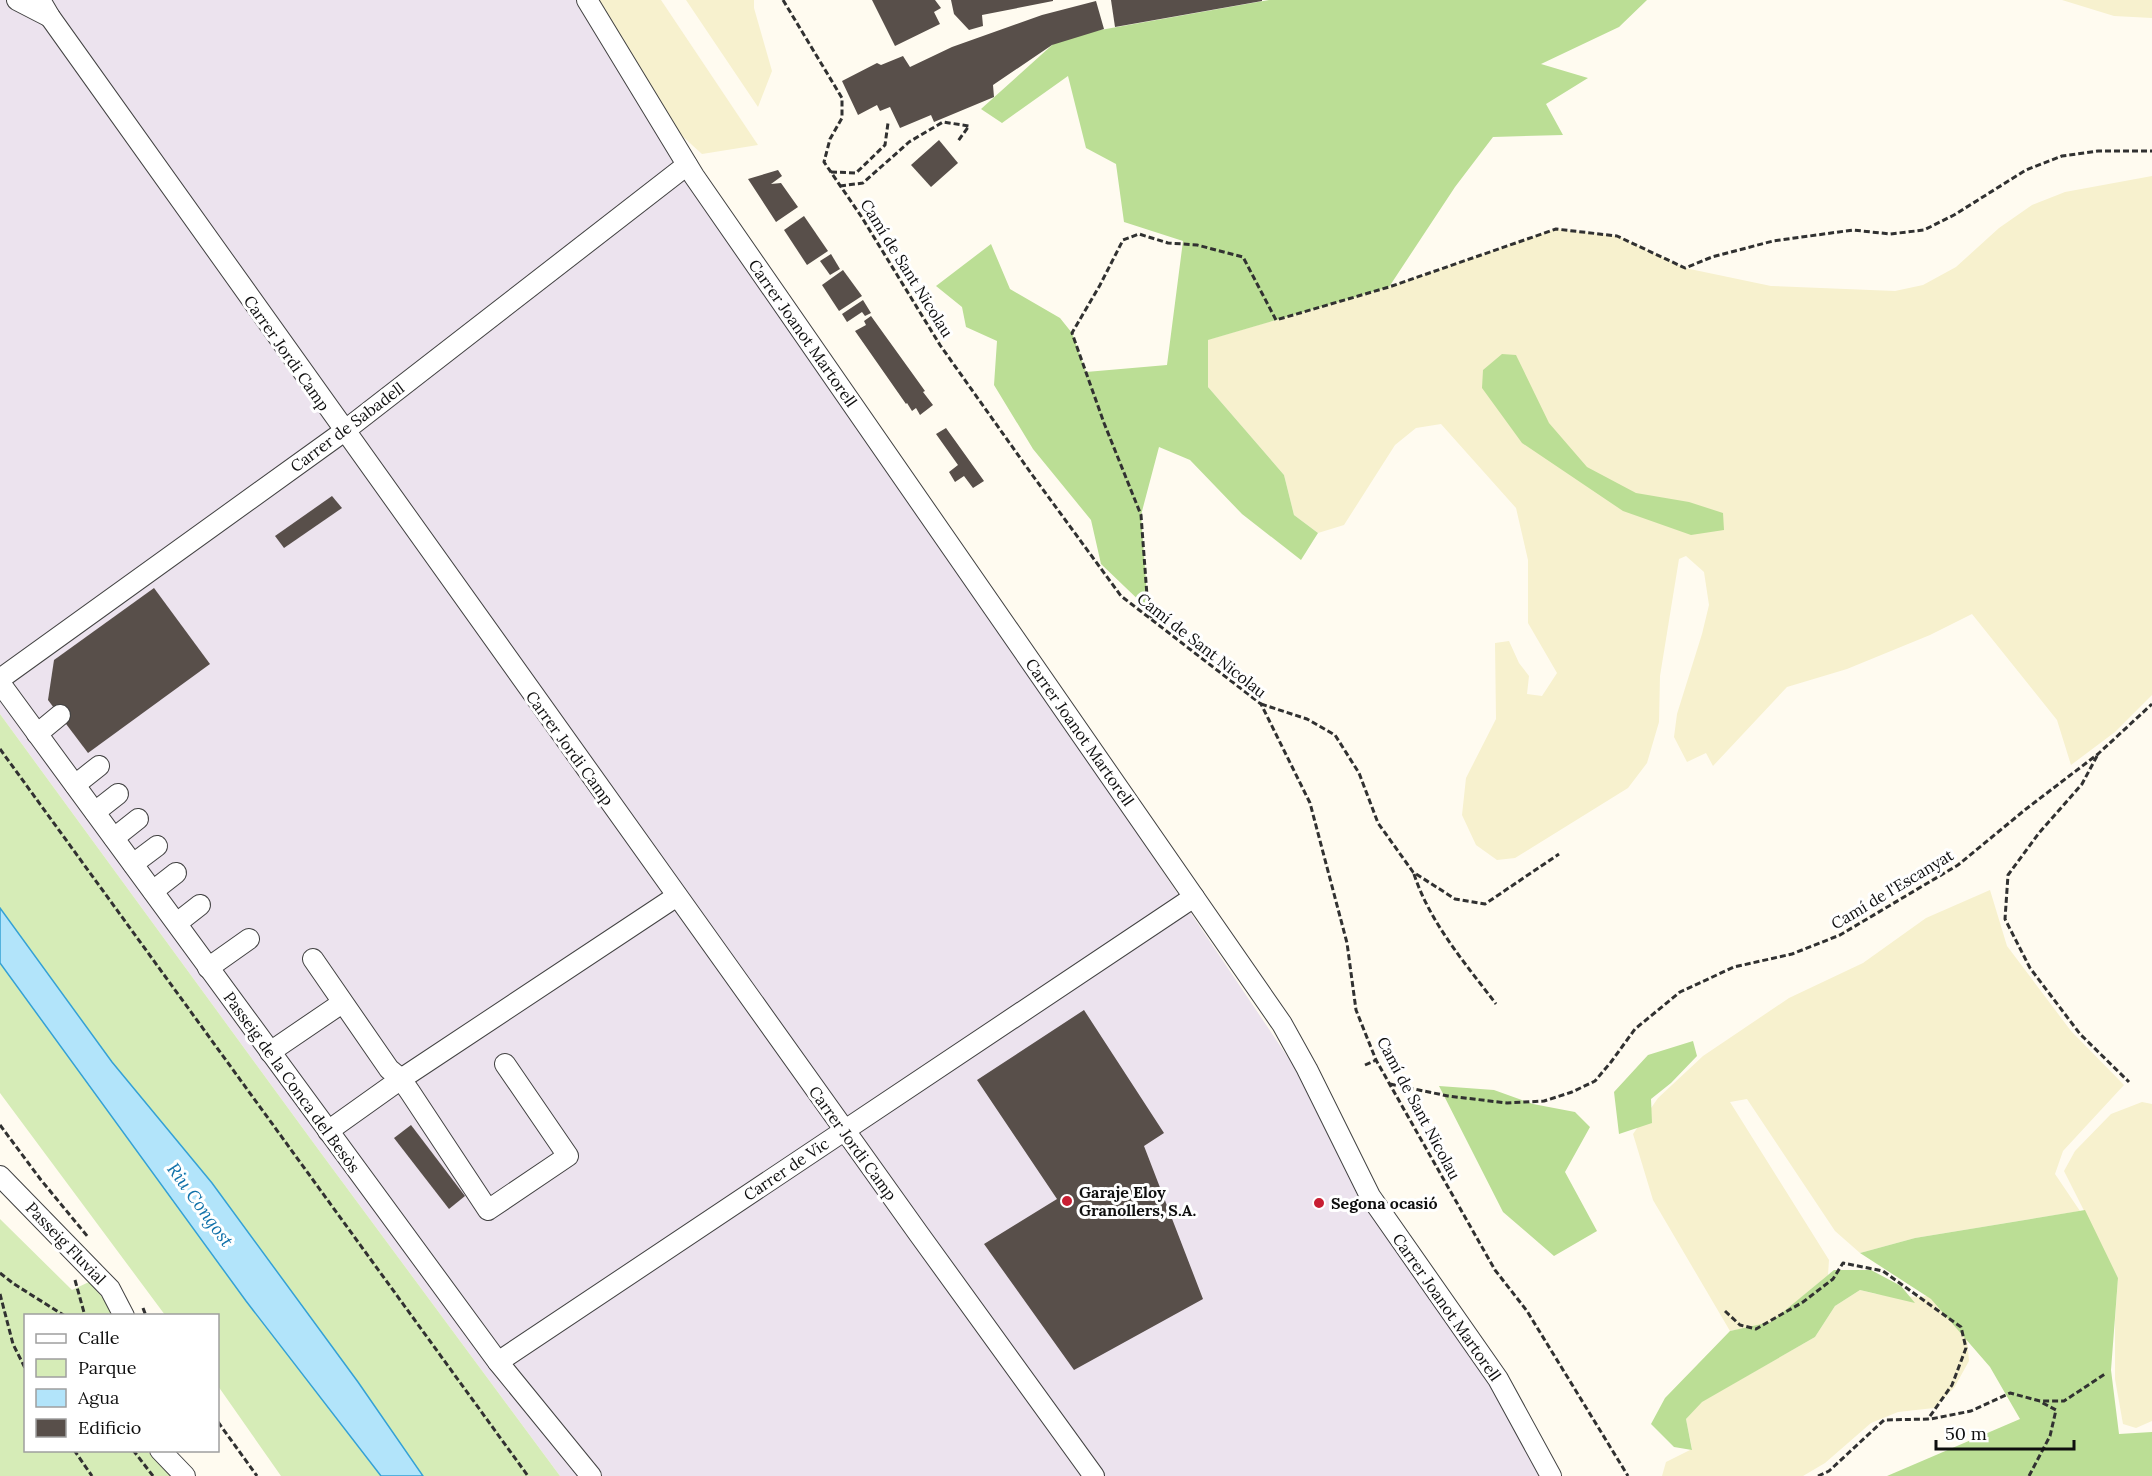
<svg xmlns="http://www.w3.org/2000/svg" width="2152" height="1476" font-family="Lora,serif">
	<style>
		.industrial { fill: #ece3ee }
		.farmland { fill: #f7f1ce }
		.green { fill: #d6ecb7 }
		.forest { fill: #bbde95 }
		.water { fill: #b2e4fa; stroke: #34a1d5; stroke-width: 1.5 }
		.building { fill: #584f4a }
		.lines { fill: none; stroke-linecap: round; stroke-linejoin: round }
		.minor-casing { stroke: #424242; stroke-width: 22 }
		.path { stroke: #313131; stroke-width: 3; stroke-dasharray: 6 3; stroke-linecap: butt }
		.minor { stroke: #fff; stroke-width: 20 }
		.poi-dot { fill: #c81e32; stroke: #fff; stroke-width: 2 }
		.labels { text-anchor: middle; stroke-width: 6; stroke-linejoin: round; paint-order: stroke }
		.street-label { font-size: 16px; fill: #0f0f0f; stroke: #fff }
		.poi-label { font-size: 16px; font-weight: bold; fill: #0f0f0f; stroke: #fff; text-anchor: start }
		.water-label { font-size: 18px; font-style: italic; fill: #1071a9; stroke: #fff }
	</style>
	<rect width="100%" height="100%" fill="#fffbf0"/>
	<polygon class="industrial" points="0,0 587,0 687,165 1312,1093 1551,1476 560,1476 318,1149 0,714"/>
	<g class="farmland">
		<polygon points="598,0 661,0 758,145 702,154 680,134"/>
		<polygon points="686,0 754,0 754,8 772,71 758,107"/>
		<polygon points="2062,0 2152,0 2152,18 2114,16"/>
		<polygon points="2152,176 2152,695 2115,732 2071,765 2057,720 1972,614 1930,635 1847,669 1787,687 1713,766 1706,753 1687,762 1674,737 1677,714 1702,634 1709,605 1704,572 1686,556 1679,559 1660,676 1659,722 1647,763 1628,788 1515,858 1497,860 1476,845 1462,815 1466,778 1496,719 1495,643 1509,641 1519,663 1529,676 1527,694 1542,696 1557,673 1528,623 1528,560 1516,508 1441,424 1416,428 1395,445 1344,525 1318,533 1294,515 1284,475 1208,387 1207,340 1389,287 1556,229 1617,236 1685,268 1771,286 1895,291 1923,285 1956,267 1999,228 2032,205 2065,192"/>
		<polygon points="1990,890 2007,946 2071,1031 2124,1085 2063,1151 2055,1174 2080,1211 1915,1238 1860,1253 1835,1231 1747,1099 1730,1102 1829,1260 1828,1275 1771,1323 1730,1331 1653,1200 1633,1134 1658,1098 1703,1056 1789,998 1863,963 1926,918"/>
		<polygon points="2142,1102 2152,1104 2152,1421 2136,1428 2123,1424 2115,1379 2115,1320 2118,1278 2064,1171 2075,1151 2111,1114"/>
		<polygon points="1860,1290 1876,1294 1919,1297 1934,1295 1966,1327 1969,1361 1954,1388 1934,1408 1898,1412 1871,1423 1825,1463 1803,1476 1662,1476 1666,1462 1692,1449 1686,1419 1701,1402 1815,1337 1835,1306"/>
	</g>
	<g class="green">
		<polygon points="0,714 318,1149 560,1476 423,1476 358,1382 212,1183 112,1062 0,908"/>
		<polygon points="0,963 246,1301 381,1476 281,1476 218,1386 218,1316 165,1315 0,1093"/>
		<polygon points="0,1219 72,1290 89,1282 102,1297 115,1315 26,1316 26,1450 147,1451 171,1476 0,1476"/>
	</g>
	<g class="forest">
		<polygon points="1269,0 1647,0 1619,27 1541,64 1588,78 1546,104 1563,135 1493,137 1455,187 1389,287 1208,340 1208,387 1284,475 1294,515 1318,533 1301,560 1242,514 1190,460 1159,447 1141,515 1148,609 1101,564 1091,520 1033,449 994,385 997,341 966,327 962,307 936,286 991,244 1010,289 1060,318 1072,333 1086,372 1167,365 1183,241 1124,222 1116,164 1086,148 1068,76 1002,123 981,109 1061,37"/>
		<polygon points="1502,354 1516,355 1549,423 1587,467 1636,493 1689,502 1723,513 1724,530 1691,535 1623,511 1522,443 1482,388 1483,370"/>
		<polygon points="1693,1041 1697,1056 1671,1083 1651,1099 1652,1123 1619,1134 1614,1092 1648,1055"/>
		<polygon points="1439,1086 1494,1090 1533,1104 1575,1112 1590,1127 1565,1172 1597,1231 1554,1256 1503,1212"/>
		<polygon points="2085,1210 2118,1278 2111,1370 2119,1434 2152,1432 2152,1476 1887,1476 2020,1419 1990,1367 1931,1299 1860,1253 1915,1238"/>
		<polygon points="1834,1270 1871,1270 1901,1286 1915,1303 1860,1290 1835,1306 1815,1337 1702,1402 1686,1419 1692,1450 1674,1447 1651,1424 1665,1398 1730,1331 1771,1322"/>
	</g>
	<polygon class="water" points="0,908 112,1062 212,1183 358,1382 423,1476 381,1476 246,1301 0,963"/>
	<g class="building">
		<polygon points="872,0 935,0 941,8 934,12 940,24 895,46"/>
		<polygon points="951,0 1053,0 1053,1 982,15 983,26 969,30 954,14"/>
		<polygon points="1111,0 1262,0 1262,1 1115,27"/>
		<polygon points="1096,1 1104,29 1052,45 993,85 994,97 934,122 931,115 900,128 890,107 880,111 877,105 858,115 842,81 877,63 881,65 903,56 910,67 952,47 1042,15"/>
		<polygon points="939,140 958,163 931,187 911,165"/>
		<polygon points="778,170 782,176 771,184 781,183 798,207 776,222 748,179"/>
		<polygon points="804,216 828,251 807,265 784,230"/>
		<polygon points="831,254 840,269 830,275 820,261"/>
		<polygon points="843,270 862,296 839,311 822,285"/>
		<polygon points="863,300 871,313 865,316 862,312 847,322 842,314"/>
		<polygon points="871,316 925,391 923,392 933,405 920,415 916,408 912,411 907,403 906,404 855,331 866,325 864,321"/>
		<polygon points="946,428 984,481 973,488 964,476 955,482 949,472 958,465 936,434"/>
		<polygon points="332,496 342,508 284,548 275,536"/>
		<polygon points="154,588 210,664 88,753 48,700 54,660"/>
		<polygon points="1084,1010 1164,1133 1144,1146 1203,1299 1074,1370 984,1244 1057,1199 977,1080"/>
		<polygon points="411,1125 465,1196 449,1209 394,1138"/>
	</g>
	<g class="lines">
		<g class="minor-casing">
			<g id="minor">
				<polyline points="17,0 50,17"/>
				<path d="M40 0 50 17C395 506 743 992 1094 1476"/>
				<polyline points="587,0 694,176 1282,1024 1307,1069 1370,1196 1498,1379 1551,1476"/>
				<polyline points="0,679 343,432 687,165"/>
				<polyline points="0,683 498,1362 591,1476"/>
				<polyline points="37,734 60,715"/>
				<polyline points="75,785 99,766"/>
				<polyline points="95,812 118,794"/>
				<polyline points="114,838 138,819"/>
				<polyline points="133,864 157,846"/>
				<polyline points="153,891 176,873"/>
				<polyline points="177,923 200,905"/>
				<polyline points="313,959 389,1069 401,1079 410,1092 488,1210 568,1156 505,1064"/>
				<polyline points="208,968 249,939"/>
				<polyline points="270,1052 342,1003"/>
				<polyline points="328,1131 401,1079 677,896"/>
				<polyline points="0,1176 110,1289 124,1316"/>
				<polyline points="498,1362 1194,897"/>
				<polyline points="160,1450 185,1476"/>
			</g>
		</g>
		<g class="path">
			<polyline points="783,0 842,98 842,118 830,139 824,162 861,216 940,345 1033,476 1121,596 1261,704 1310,803 1347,943 1356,1010 1376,1060 1495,1270 1527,1311 1628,1476"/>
			<polyline points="831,172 856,173 885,145 888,123"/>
			<polyline points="840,186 863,183 909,142 943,122 969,126 958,141"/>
			<polyline points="1152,618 1148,609 1141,515 1104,423 1072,333 1100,285 1123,240 1139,234 1168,243 1197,245 1243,257 1276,320 1389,287 1556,229 1617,236 1685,268 1712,257 1773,241 1853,230 1890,234 1924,230 1954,215 2026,170 2062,156 2098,151 2152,151"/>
			<polyline points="1261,704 1307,719 1335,735 1359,773 1378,823 1413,872 1455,899 1485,904 1559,854"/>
			<polyline points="0,749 528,1476"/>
			<polyline points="2097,756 2082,784 2039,833 2008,875 2005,919 2030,968 2080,1034 2129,1082"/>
			<path d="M1414 874C1430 923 1465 963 1496 1004"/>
			<polyline points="1365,1065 1376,1060"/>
			<polyline points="1390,1084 1448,1096 1507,1103 1544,1101 1572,1092 1595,1081 1611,1062 1635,1029 1680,992 1734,967 1792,954 1840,935 1958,865 2026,809 2098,754 2152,704"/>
			<polyline points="0,1125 41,1180 88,1237"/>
			<polyline points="0,1273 14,1284 65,1316"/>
			<polyline points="75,1280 85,1316"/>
			<polyline points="0,1294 13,1344 26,1370"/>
			<polyline points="143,1308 146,1316"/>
			<polyline points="1725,1311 1740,1325 1756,1329 1803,1302 1833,1279 1843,1263 1883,1271 1961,1327 1966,1348 1952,1385 1928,1419"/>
			<polyline points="218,1422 257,1476"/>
			<polyline points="74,1450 92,1476"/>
			<polyline points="133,1450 153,1476"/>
			<polyline points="1818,1476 1829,1471 1884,1420 1931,1419 1971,1411 2010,1393 2040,1401 2064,1401 2105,1374"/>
			<polyline points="2029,1476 2050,1436 2056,1410 2041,1402"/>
		</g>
		<use href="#minor" class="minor"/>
	</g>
	<g class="poi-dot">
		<circle cx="1067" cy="1201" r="6"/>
		<circle cx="1319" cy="1203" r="6"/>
	</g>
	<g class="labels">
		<g class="street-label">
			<text transform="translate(907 268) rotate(58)" y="6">Camí de Sant Nicolau</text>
			<text transform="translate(803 333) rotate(55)" y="6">Carrer Joanot Martorell</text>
			<text transform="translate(287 353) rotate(55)" y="6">Carrer Jordi Camp</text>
			<text transform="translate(347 427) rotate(-37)" y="6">Carrer de Sabadell</text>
			<text transform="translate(1202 645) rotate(38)" y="6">Camí de Sant Nicolau</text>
			<text transform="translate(1080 732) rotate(55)" y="6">Carrer Joanot Martorell</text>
			<text transform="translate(570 748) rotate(54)" y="6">Carrer Jordi Camp</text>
			<text transform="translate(1892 889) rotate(-31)" y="6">Camí de l'Escanyat</text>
			<text transform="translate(292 1082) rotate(54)" y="6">Passeig de la Conca del Besòs</text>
			<text transform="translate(1419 1108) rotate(62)" y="6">Camí de Sant Nicolau</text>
			<text transform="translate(853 1143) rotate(54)" y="6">Carrer Jordi Camp</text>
			<text transform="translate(786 1169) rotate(-34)" y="6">Carrer de Vic</text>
			<text transform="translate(66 1243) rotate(46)" y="6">Passeig Fluvial</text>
			<text transform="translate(1447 1307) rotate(55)" y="6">Carrer Joanot Martorell</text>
		</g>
		<g class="poi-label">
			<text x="1079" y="1198">Garaje Eloy<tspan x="1079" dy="18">Granollers, S.A.</tspan></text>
			<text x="1331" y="1209">Segona ocasió</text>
		</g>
		<g class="water-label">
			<text transform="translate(200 1205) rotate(54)" y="6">Riu Congost</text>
		</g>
	</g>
	<rect x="24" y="1314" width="195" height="138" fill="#ffffff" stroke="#9f9f9f" stroke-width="1.5"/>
	<rect x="36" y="1334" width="30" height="9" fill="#ffffff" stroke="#9f9f9f" stroke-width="1.5"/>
	<text x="78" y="1344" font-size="18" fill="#0f0f0f">Calle</text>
	<rect x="36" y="1359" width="30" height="18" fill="#d6ecb7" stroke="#9f9f9f" stroke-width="1.5"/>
	<text x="78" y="1374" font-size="18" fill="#0f0f0f">Parque</text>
	<rect x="36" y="1389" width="30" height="18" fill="#b2e4fa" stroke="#9f9f9f" stroke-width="1.5"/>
	<text x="78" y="1404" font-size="18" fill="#0f0f0f">Agua</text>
	<rect x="36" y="1419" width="30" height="18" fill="#584f4a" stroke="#9f9f9f" stroke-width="1.5"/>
	<text x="78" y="1434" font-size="18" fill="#0f0f0f">Edificio</text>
	<path d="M1936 1440v9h138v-9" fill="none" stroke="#0f0f0f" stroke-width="3"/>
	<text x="1945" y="1440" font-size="18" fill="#0f0f0f" stroke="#ffffff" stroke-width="4.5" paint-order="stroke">50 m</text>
</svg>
